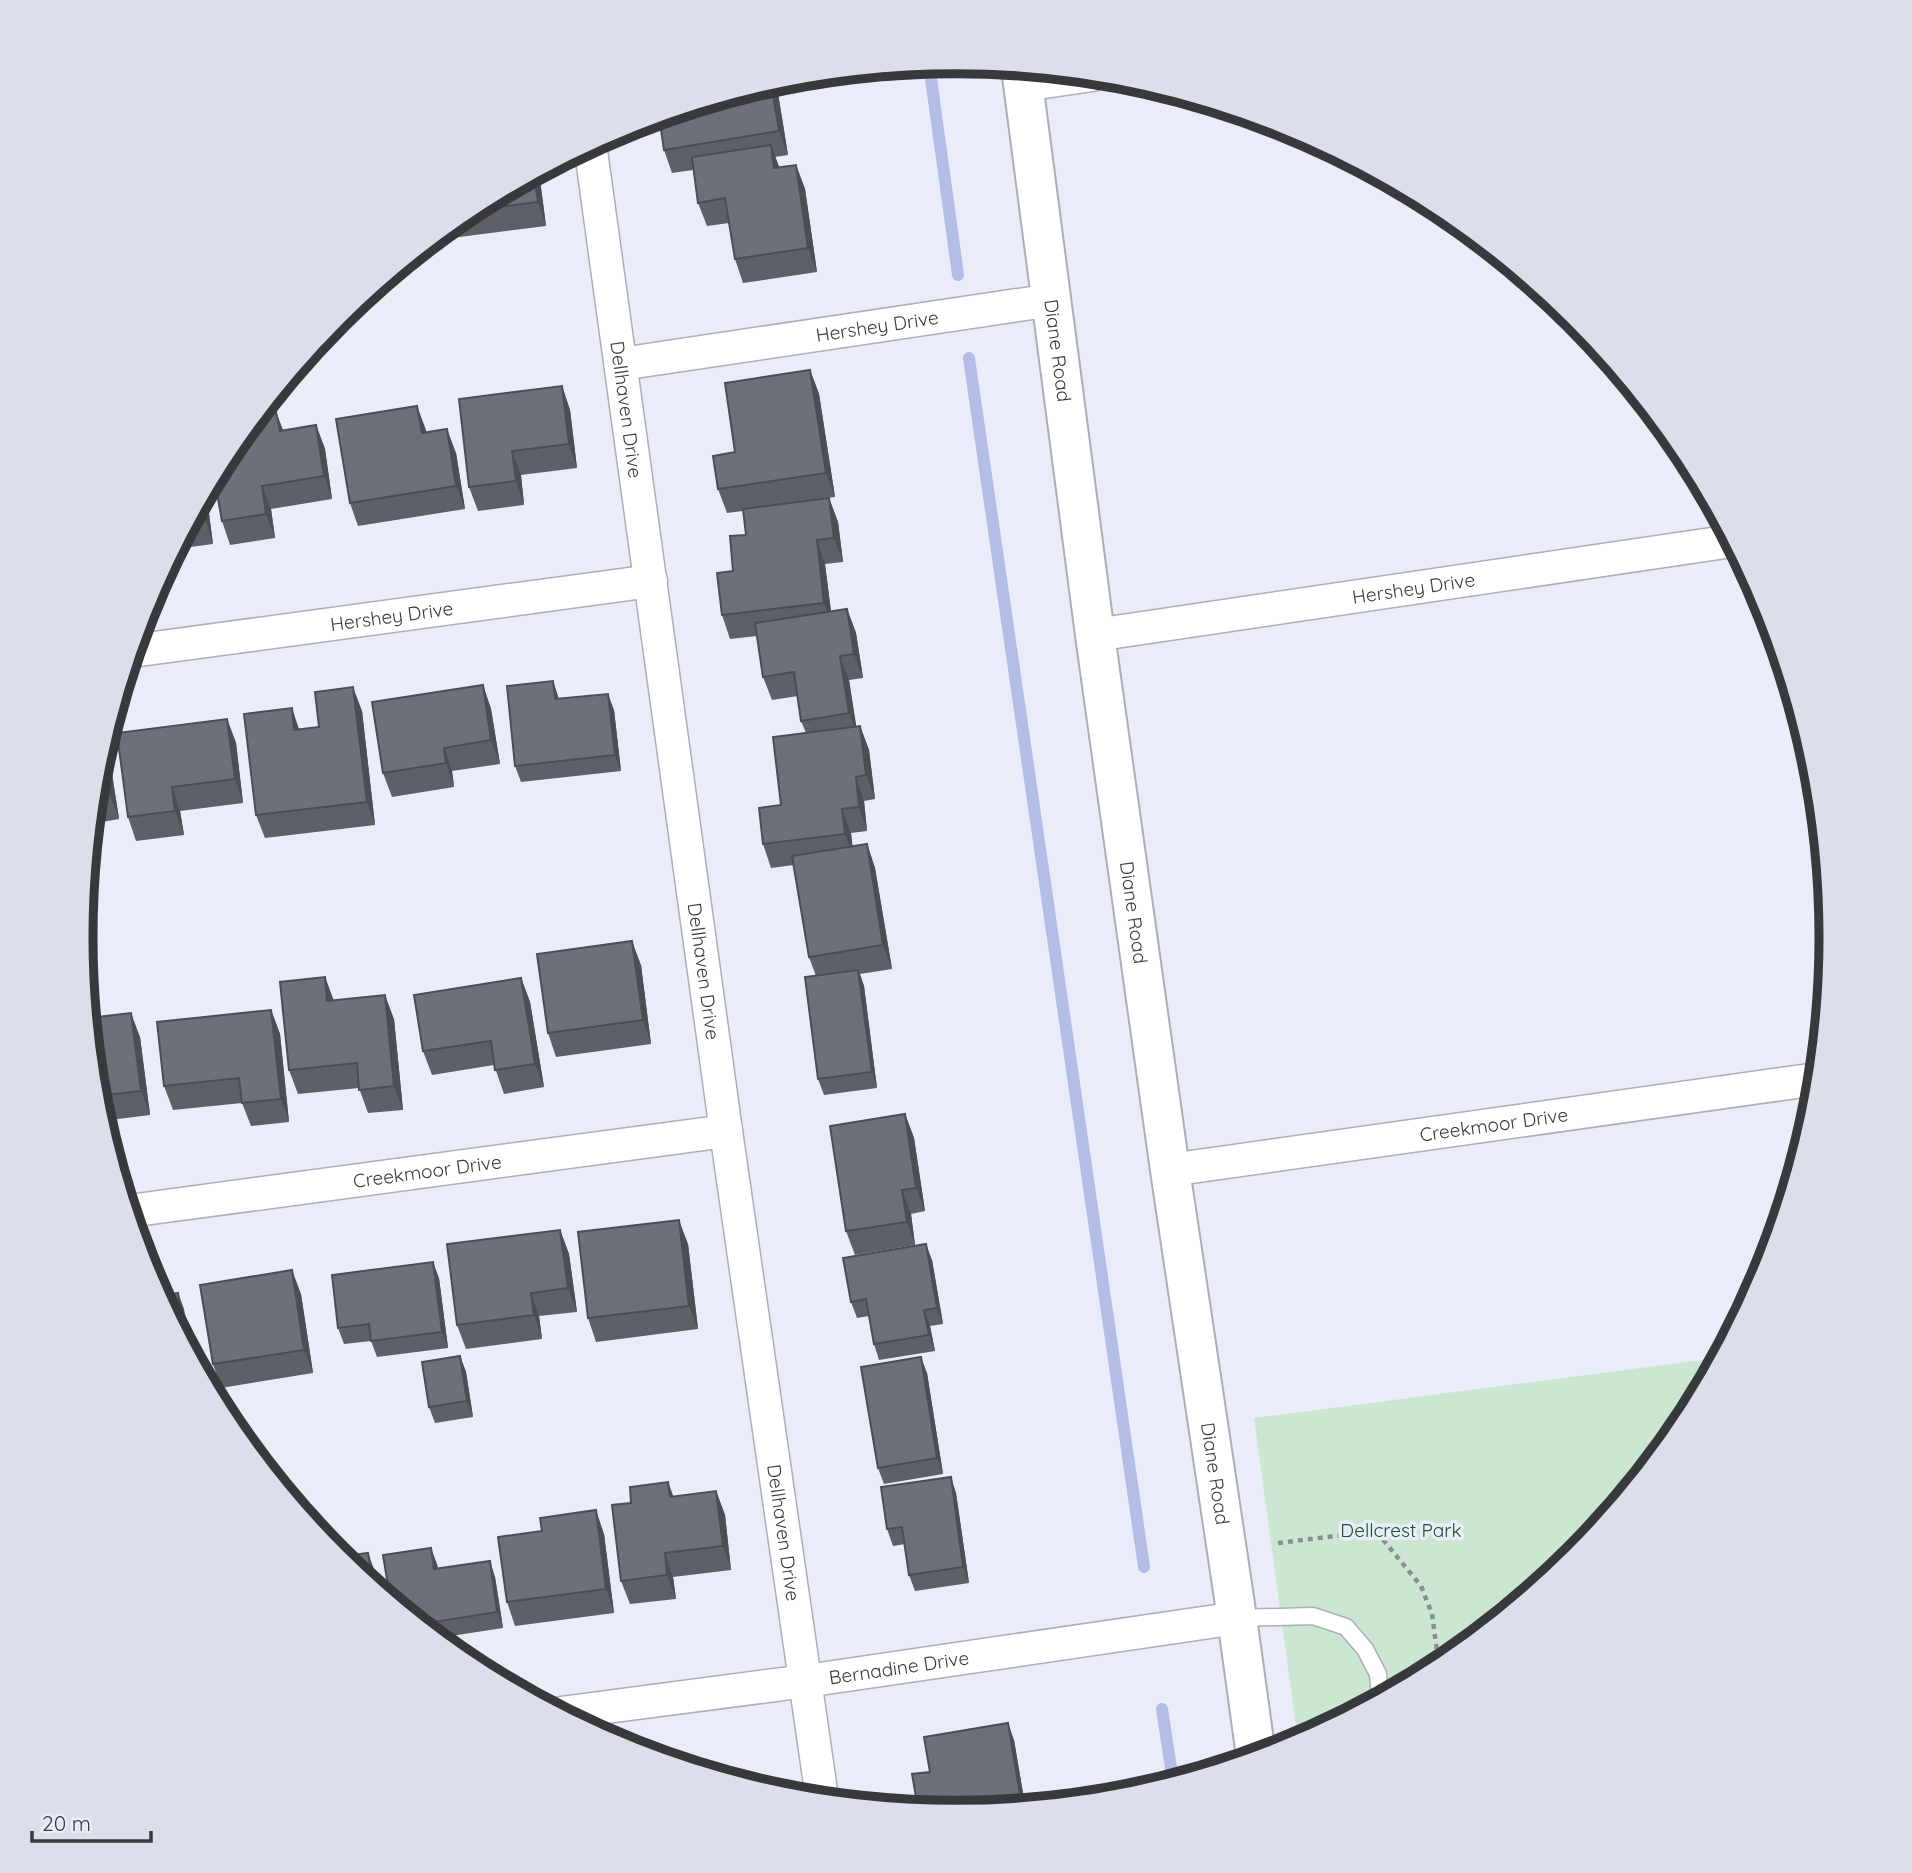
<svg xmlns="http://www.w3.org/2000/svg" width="1912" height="1873" font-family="Quicksand,sans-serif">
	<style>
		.green { fill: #cbe7d1 }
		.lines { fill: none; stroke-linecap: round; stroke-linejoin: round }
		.stream { stroke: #b3bde5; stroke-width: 12 }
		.service-casing { stroke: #acaeb9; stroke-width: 19 }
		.minor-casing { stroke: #acaeb9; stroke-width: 35 }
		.tertiary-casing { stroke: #acaeb9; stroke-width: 42 }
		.path { stroke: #8b8d95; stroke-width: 4.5; stroke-dasharray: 5 5; stroke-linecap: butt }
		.service { stroke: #fff; stroke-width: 16 }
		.minor { stroke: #fff; stroke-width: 32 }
		.tertiary { stroke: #fff; stroke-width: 38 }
		.wall { fill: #5e6068 }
		.shaded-wall { fill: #4c4e55 }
		.building { fill: #6d7079; stroke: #4c4e55; stroke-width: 2 }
		.labels { text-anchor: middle; stroke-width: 7; stroke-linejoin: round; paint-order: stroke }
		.street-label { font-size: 19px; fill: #38393d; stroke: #eaedf9 }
		.park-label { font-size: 19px; fill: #14512c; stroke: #eaedf9 }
		.rim { fill: none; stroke: #38393d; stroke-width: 9 }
	</style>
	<rect width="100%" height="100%" fill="#eaedf9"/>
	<polygon class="green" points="1718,1358 1684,1423 1575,1556 1442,1664 1298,1741 1254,1418"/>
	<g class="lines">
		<g class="stream">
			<polyline points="929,64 958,275"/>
			<polyline points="969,358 1144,1567"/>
			<polyline points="1162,1709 1173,1781"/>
		</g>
		<g class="service-casing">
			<polyline id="service" points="1237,1618 1313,1616 1346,1627 1365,1649 1378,1674 1380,1697"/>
		</g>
		<g class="minor-casing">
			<g id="minor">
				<polyline points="1024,85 1092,75"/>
				<path id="s1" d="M590 144 726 1131 822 1798"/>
				<path id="s2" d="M621 364 1052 300"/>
				<path id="s3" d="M1095 635 1732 541"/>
				<path id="s4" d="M132 651 651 581"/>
				<path id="s5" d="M1170 1170 1817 1079"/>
				<path id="s6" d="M129 1211 726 1131"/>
				<path id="s7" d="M561 1713 806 1681 1237 1618"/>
			</g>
		</g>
		<g class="tertiary-casing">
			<g id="tertiary">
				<path id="s8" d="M1021 68 1095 635 1170 1170 1237 1618 1256 1756"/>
			</g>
		</g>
		<polyline class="path" points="1278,1543 1376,1531 1421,1586 1432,1614 1439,1666"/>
		<use href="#service" class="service"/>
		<use href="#minor" class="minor"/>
		<use href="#tertiary" class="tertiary"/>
	</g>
	<g class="wall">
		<polygon points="776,81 788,155 775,157 779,167 796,165 805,189 817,272 743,283 735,259 729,223 707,226 698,203 693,170 672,173 664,150 689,107"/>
		<polygon points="539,172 546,226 444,239 442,232 470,209"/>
		<polygon points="810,370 819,394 835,497 804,501 829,498 838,522 843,562 825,564 831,612 847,609 856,633 863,678 849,680 856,727 860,726 869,750 875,799 864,801 867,831 851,833 852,846 867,844 875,868 892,969 860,974 864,986 877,1088 824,1095 818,1079 816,976 809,957 794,865 771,868 763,844 781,805 806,733 801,721 798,696 772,700 763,677 757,636 730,639 722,615 733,571 746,535 743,511 727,513 718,489 735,452"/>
		<polygon points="562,386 570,410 577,468 521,475 524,505 478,511 469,487"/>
		<polygon points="276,412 283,431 316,425 325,449 332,499 271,509 275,538 230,545 222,521"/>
		<polygon points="426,430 426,432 456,453 465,509 358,526 350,503"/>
		<polygon points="206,491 213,544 175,549"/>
		<polygon points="553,681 559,699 614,710 621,771 521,782 515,766"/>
		<polygon points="483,685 491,709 500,764 452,771 454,787 392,797 383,773"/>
		<polygon points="362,711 375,825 265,838 256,815 299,729 319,727"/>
		<polygon points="227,719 236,743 243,803 180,811 184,835 136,841 128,817"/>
		<polygon points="110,761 119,819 96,823 99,841 90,842 98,765"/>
		<polygon points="641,965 651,1044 556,1057 548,1033"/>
		<polygon points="325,977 333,1000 394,1019 403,1110 368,1113 359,1088 298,1094 289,1070"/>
		<polygon points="521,978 530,1002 544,1087 504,1094 494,1065 432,1075 423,1051"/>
		<polygon points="271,1010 280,1034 289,1122 251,1126 242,1103 173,1110 164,1086"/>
		<polygon points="89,1018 140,1037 150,1115 102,1121 97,1107"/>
		<polygon points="905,1114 914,1138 925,1211 911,1214 915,1245 855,1255 846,1231"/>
		<polygon points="560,1230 569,1254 577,1312 539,1316 542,1339 466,1349 457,1325"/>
		<polygon points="688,1244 698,1329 596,1342 588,1318"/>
		<polygon points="932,1260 943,1324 930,1326 935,1351 879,1360 874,1344 869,1316 857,1318 851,1302"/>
		<polygon points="439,1278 448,1348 377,1357 371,1341 344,1344 338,1328"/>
		<polygon points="301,1294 313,1373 221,1388 213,1364"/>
		<polygon points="460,1356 466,1372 473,1417 435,1423 429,1407"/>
		<polygon points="927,1373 943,1474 884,1484 878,1468"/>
		<polygon points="716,1491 725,1515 731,1570 673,1577 676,1599 630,1604 621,1581 631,1503"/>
		<polygon points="956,1493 969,1583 915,1591 909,1575 905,1544 893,1546 887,1529"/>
		<polygon points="604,1534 614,1613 515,1626 507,1602"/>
		<polygon points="437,1564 438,1569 495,1577 503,1628 438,1638 390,1598"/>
		<polygon points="1014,1740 1025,1805 956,1812 918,1808 930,1772"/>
	</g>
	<g class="shaded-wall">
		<polygon points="776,81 788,155 779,131 771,82"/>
		<polygon points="771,145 780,169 774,168"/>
		<polygon points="796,165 805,189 817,272 808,248"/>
		<polygon points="539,172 546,226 538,202 534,175"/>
		<polygon points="810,370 819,394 835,497 826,473"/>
		<polygon points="562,386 570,410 577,468 569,444"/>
		<polygon points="417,406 426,430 430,457 422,433"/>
		<polygon points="276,412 285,435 280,431"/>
		<polygon points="316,425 325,449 332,499 324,476"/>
		<polygon points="447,429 456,453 465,509 456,486"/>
		<polygon points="512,451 521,475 524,505 516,481"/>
		<polygon points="262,486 271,509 275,538 266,514"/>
		<polygon points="206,491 213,544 205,520 202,499"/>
		<polygon points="829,498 838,522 843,562 834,538"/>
		<polygon points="817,540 825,564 833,627 824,603"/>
		<polygon points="847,609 856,633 863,678 854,654"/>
		<polygon points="840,656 849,680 858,737 849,713"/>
		<polygon points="553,681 558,697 560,716 555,699"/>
		<polygon points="483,685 491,709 500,764 491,740"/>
		<polygon points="353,687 362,711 375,825 367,802"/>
		<polygon points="608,694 614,710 621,771 615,755"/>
		<polygon points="292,708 300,732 294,730"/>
		<polygon points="227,719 236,743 243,803 235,779"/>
		<polygon points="860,726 869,750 875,799 866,775"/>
		<polygon points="104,745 110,761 119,819 110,795 103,748"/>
		<polygon points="444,748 452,771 454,787 446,763"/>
		<polygon points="856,777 864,801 867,831 859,807"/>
		<polygon points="172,787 180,811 184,835 175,811"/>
		<polygon points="842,809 851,833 854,857 845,834"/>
		<polygon points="93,815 96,823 99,841 92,822"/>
		<polygon points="867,844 875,868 892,969 883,945"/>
		<polygon points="632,941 641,965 651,1044 643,1020"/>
		<polygon points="858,970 864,986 877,1088 872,1072"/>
		<polygon points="325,977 334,1001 327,1001"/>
		<polygon points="521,978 530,1002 544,1087 535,1064"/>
		<polygon points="385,995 394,1019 403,1110 394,1086"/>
		<polygon points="271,1010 280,1034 289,1122 281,1099"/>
		<polygon points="131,1013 140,1037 150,1115 141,1091"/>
		<polygon points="905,1114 914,1138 925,1211 916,1188"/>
		<polygon points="902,1190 911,1214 915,1245 907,1222"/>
		<polygon points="679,1220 688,1244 698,1329 689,1306"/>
		<polygon points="560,1230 569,1254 577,1312 568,1288"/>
		<polygon points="926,1244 932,1260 943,1324 937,1308"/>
		<polygon points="433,1262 439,1278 448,1348 442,1332"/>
		<polygon points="292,1270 301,1294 313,1373 304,1350"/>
		<polygon points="178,1293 184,1309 193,1356 188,1348"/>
		<polygon points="531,1293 539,1316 542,1339 534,1315"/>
		<polygon points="924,1310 930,1326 935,1351 929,1335"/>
		<polygon points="460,1356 466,1372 473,1417 467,1401"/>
		<polygon points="921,1357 927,1373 943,1474 937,1458"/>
		<polygon points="951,1477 956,1493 969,1583 963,1567"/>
		<polygon points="668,1482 677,1506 670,1497"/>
		<polygon points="716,1491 725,1515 731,1570 723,1546"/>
		<polygon points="596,1510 604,1534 614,1613 606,1589"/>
		<polygon points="431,1548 437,1564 440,1585 434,1569"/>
		<polygon points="368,1553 377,1577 379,1589 373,1585"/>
		<polygon points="665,1553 673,1577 676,1599 667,1575"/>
		<polygon points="490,1561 495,1577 503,1628 497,1612"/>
		<polygon points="1008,1723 1014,1740 1025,1805 1024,1805 1020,1794"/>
	</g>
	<g class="building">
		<polygon points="771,82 779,131 664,150 659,116"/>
		<polygon points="771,145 774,168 796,165 808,248 735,259 725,198 698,203 692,157"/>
		<polygon points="534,175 538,202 467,211 470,209"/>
		<polygon points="810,370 826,473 718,489 713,456 735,452 725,383"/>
		<polygon points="562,386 569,444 512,451 516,481 469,487 459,399"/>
		<polygon points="417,406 422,433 447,429 456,486 350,503 336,419"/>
		<polygon points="276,412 280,431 316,425 324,476 262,486 266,514 222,521 214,476 228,450 257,415"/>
		<polygon points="829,498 834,538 817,540 824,603 722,615 717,573 733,571 730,536 746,535 743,509"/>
		<polygon points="202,499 205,520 190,522"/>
		<polygon points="847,609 854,654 840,656 849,713 801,721 794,672 763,677 755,623"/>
		<polygon points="553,681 555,699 608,694 615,755 515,766 507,686"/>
		<polygon points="483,685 491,740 444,748 446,763 383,773 372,702"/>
		<polygon points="353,687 367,802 256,815 244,714 292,708 294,730 319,727 315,692"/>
		<polygon points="227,719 235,779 172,787 175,811 128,817 117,733"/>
		<polygon points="860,726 866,775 856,777 859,807 842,809 845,834 763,844 759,808 781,805 773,737"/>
		<polygon points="103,748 110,795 94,798 98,765"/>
		<polygon points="867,844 883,945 809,957 792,856"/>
		<polygon points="632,941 643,1020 548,1033 537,954"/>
		<polygon points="858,970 872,1072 818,1079 805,977"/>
		<polygon points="325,977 327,1001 385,995 394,1086 359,1090 357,1063 289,1070 280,982"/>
		<polygon points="521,978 535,1064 495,1070 491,1041 423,1051 414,995"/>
		<polygon points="271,1010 281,1099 242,1103 239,1078 164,1086 157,1022"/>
		<polygon points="131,1013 141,1091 96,1096 89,1018"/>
		<polygon points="905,1114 916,1188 902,1190 907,1222 846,1231 830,1126"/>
		<polygon points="679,1220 689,1306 588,1318 578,1232"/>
		<polygon points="560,1230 568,1288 531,1293 534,1315 457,1325 447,1244"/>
		<polygon points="926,1244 937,1308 924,1310 929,1335 874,1344 866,1299 851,1302 843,1258"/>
		<polygon points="433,1262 442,1332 371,1341 369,1324 338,1328 332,1275"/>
		<polygon points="292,1270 304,1350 213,1364 200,1285"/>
		<polygon points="178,1293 188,1348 161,1296"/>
		<polygon points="460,1356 467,1401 429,1407 422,1362"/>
		<polygon points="921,1357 937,1458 878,1468 861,1367"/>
		<polygon points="951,1477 963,1567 909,1575 902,1527 887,1529 881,1487"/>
		<polygon points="668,1482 670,1497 716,1491 723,1546 665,1553 667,1575 621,1581 612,1505 631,1503 630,1487"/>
		<polygon points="596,1510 606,1589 507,1602 498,1537 542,1531 540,1518"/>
		<polygon points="431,1548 434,1569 490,1561 497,1612 421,1624 390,1598 383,1555"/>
		<polygon points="368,1553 373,1585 340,1557"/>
		<polygon points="1008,1723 1020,1794 928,1809 918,1808 912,1774 930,1772 924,1737"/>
	</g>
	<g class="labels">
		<g class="street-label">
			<text dy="7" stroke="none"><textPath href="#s2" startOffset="259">Hershey Drive</textPath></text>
			<text dy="7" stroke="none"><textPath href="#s8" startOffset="285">Diane Road</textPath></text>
			<text dy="7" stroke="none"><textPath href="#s1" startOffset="268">Dellhaven Drive</textPath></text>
			<text dy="7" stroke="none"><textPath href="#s3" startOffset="322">Hershey Drive</textPath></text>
			<text dy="7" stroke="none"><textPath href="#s4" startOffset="262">Hershey Drive</textPath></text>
			<text dy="7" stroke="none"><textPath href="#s8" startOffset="852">Diane Road</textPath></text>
			<text dy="7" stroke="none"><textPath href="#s1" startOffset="835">Dellhaven Drive</textPath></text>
			<text dy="7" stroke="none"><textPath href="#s5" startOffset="327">Creekmoor Drive</textPath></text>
			<text dy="7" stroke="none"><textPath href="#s6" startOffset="301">Creekmoor Drive</textPath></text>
			<text dy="7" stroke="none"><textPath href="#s8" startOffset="1419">Diane Road</textPath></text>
			<text dy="7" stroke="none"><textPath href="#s1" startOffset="1402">Dellhaven Drive</textPath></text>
			<text dy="7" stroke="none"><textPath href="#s7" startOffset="341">Bernadine Drive</textPath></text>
		</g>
		<g class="park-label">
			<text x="1401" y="1537">Dellcrest Park</text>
		</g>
	</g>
	<path d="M0 0H1912V1873H0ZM93 937a863 863 0 1 1 1726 0a863 863 0 1 1-1726 0Z" fill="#dcdfea" fill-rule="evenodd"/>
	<path class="rim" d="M93 937a863 863 0 1 1 1726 0a863 863 0 1 1-1726 0Z"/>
	<path d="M32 1831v10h119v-10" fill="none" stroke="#38393d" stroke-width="3.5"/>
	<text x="42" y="1831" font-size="21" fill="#38393d" stroke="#eaedf9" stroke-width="5" paint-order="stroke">20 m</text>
</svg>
